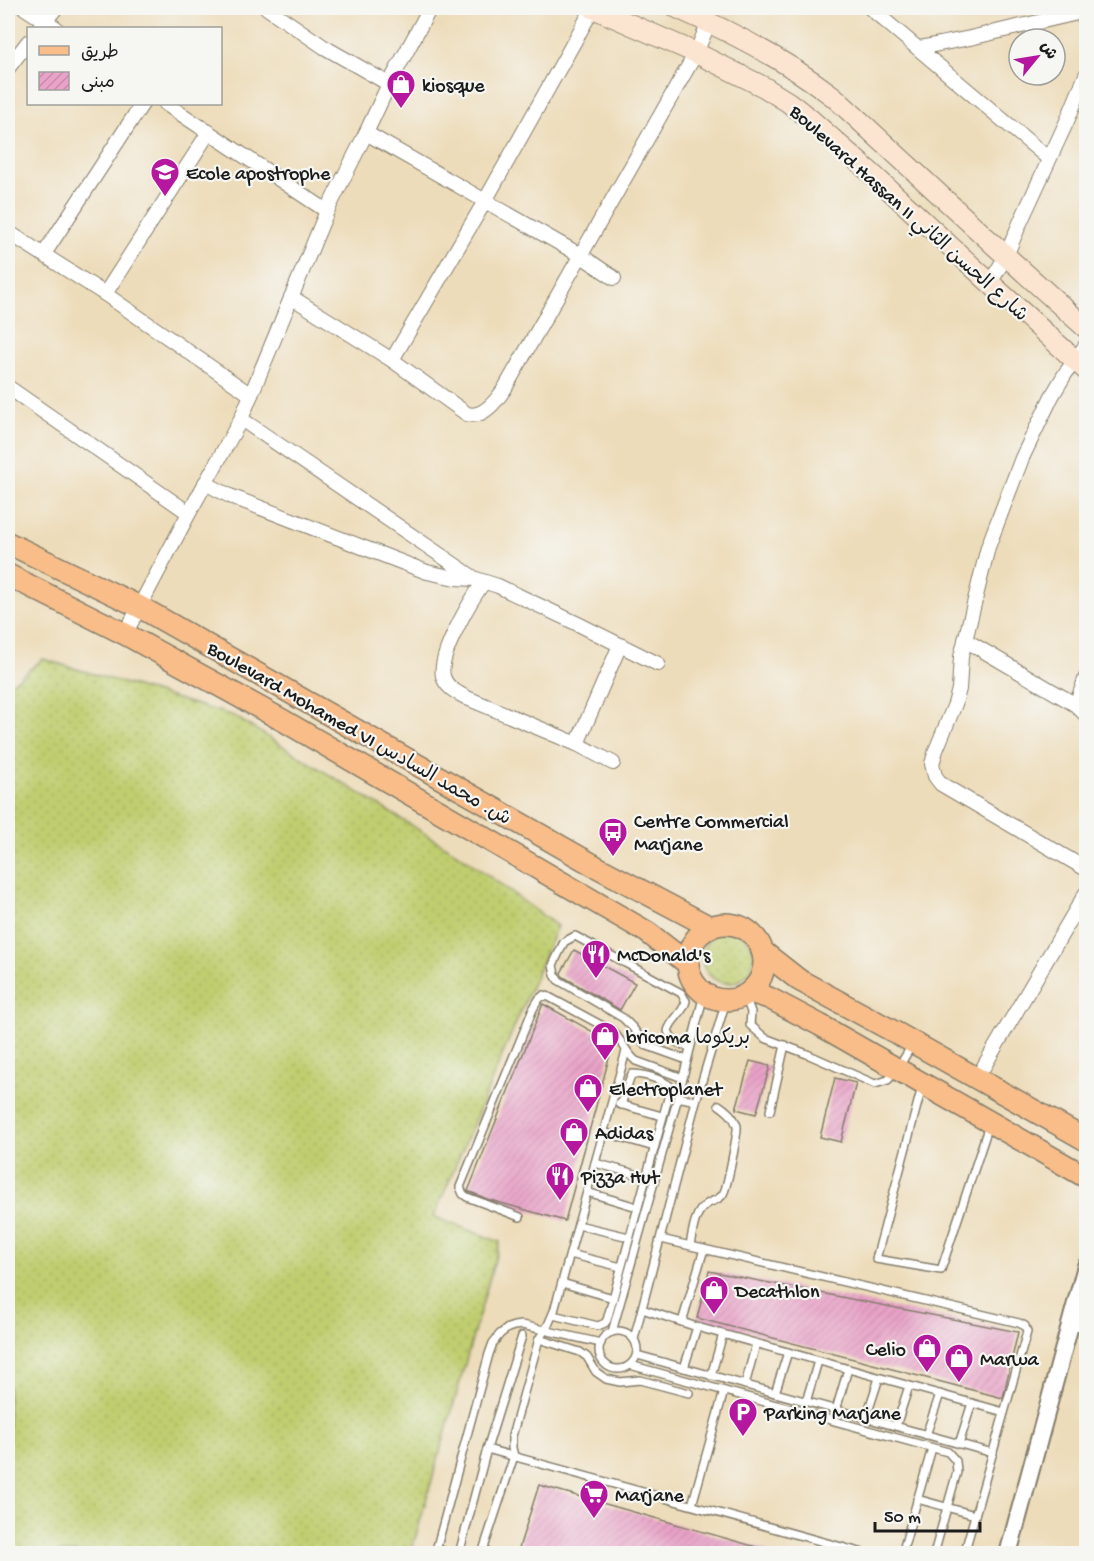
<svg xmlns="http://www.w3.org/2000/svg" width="1094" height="1561" font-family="'Gochi Hand','Playpen Sans Arabic',sans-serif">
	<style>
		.grass { fill: url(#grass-dots); stroke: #6e7546; stroke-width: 1.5 }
		.building { fill: url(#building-hatch) }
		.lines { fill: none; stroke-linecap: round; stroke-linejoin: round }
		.service-casing { stroke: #847c6a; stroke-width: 10 }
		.minor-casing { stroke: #847c6a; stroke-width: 16 }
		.tertiary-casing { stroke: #847c6a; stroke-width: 20 }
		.secondary-casing { stroke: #847c6a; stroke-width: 22 }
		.primary-casing { stroke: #847c6a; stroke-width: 24 }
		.service { stroke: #fff; stroke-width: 7 }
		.minor { stroke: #fff; stroke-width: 14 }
		.tertiary { stroke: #fff; stroke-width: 16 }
		.secondary { stroke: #fce5d0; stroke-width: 20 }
		.primary { stroke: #f8bd89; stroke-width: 21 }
		.labels { text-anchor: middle; stroke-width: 4.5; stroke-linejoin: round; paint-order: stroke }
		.poi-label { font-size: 20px; fill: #1c1c1c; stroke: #f6f6f2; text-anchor: start }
		.street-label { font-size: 20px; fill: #1c1c1c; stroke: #f6f6f2 }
	</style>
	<defs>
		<pattern id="grass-dots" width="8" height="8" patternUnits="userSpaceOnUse" patternTransform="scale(1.5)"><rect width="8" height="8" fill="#c0ce70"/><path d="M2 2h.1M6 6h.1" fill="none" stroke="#a4b060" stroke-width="1.8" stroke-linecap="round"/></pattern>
		<pattern id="building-hatch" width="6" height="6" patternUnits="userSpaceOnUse" patternTransform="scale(1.5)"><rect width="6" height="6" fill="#e9a3c8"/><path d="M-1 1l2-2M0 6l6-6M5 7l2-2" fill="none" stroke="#c78cab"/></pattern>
	</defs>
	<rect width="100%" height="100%" fill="#f6f6f2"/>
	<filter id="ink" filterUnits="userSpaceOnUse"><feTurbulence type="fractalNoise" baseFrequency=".0167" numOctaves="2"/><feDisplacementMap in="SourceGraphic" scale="12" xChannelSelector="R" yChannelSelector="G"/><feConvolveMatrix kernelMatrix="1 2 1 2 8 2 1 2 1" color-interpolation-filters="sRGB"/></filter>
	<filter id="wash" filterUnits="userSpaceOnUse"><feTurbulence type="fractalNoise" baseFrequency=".008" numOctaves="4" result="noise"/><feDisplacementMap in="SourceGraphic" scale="24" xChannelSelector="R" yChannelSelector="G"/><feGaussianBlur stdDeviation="1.35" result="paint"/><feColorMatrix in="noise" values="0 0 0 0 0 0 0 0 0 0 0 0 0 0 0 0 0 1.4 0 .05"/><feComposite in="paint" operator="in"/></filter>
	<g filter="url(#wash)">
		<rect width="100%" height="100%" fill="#eddcb9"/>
		<g class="grass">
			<polygon points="43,659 234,716 463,857 557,926 434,1217 500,1242 411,1553 8,1553 8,686"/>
			<circle cx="728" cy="957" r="26"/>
		</g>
		<g id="blocks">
			<g class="building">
				<polygon points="574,950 635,983 620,1010 562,976 561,973"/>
				<polygon points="543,1004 613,1043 565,1221 487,1199 468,1191"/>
				<polygon points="750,1061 770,1066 756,1114 736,1109"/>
				<polygon points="835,1078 856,1083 841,1142 820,1137"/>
				<polygon points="709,1271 1018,1332 1003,1398 697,1318"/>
				<polygon points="539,1485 767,1550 767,1554 517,1554"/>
			</g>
		</g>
	</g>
	<g filter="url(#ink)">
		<use href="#blocks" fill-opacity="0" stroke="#847c6a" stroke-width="1.5"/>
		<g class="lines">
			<g class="service-casing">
				<g id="service">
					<polyline points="745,996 751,1012 750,1025 765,1038 807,1054 875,1084 888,1080 897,1070 912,1045"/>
					<path d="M687 1060 645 1045 633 1028 623 1018 558 980 555 975 553 965 564 942 575 936 681 993 686 1001C683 1014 671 1019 668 1031 674 1043 678 1044 690 1047"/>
					<polyline points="922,1087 876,1259 941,1270 989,1125"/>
					<polyline points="678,1097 696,1101"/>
					<polyline points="619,1104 662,1116"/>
					<polyline points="770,1111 785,1045"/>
					<polyline points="603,1132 654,1147"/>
					<polyline points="595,1163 646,1177"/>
					<polyline points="587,1192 637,1207"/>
					<path d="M520 1217 467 1197 463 1194 460 1187 533 1009 539 999 544 995 549 997 612 1031C622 1040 626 1053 636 1061L683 1078"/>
					<polyline points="578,1225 629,1237"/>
					<polyline points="661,1239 1019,1323 1025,1326 1027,1332 964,1554"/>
					<path d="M690 1245C693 1231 694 1212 707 1204 713 1200 720 1200 723 1194 727 1189 738 1132 737 1126 734 1116 726 1110 719 1105"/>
					<polyline points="570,1254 621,1267"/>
					<polyline points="562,1283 613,1298"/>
					<polyline points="642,1309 697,1327 1004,1412"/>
					<path d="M553 1315 598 1326 605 1323 607 1320 670 1091V1086C661 1079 644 1074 632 1074L630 1078 621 1105"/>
					<polyline points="682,1322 704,1249"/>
					<polyline points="1071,1326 1086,1329"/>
					<circle cx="618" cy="1350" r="19"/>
					<polyline points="612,1332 678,1097 704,994"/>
					<polyline points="539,1339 580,1352 587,1357 596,1372 606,1379 620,1382 640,1380 689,1393"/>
					<polyline points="634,1339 696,1101 726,1001"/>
					<polyline points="637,1355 993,1453"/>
					<polyline points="630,1365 948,1452 956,1461 957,1472 934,1554"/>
					<polyline points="684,1368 697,1327"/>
					<polyline points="711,1376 723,1334"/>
					<polyline points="745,1385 756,1344"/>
					<polyline points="775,1393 788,1352"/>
					<polyline points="806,1402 818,1361"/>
					<polyline points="836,1410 848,1369"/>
					<polyline points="866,1418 879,1378"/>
					<polyline points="896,1426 909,1386"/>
					<polyline points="926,1435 940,1394"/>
					<polyline points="959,1444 972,1403"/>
					<polyline points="487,1449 867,1554"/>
					<polyline points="917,1499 975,1515"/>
					<polyline points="692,1505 724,1391"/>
					<polyline points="437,1549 453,1554"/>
					<polyline points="435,1554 489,1354 493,1343 500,1334 508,1328 514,1326 522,1325 601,1343"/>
					<polyline points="459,1554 487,1449 522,1336"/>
					<polyline points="482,1554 514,1456 512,1448 512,1436 539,1339 548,1325 554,1311 626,1051"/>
					<polyline points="902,1554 932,1448"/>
				</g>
			</g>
			<g class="minor-casing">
				<g id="minor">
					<polyline points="25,8 56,28"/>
					<polyline points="267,8 324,47 389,84"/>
					<polyline points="870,8 1049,159"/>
					<polyline points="39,28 56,8"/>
					<polyline points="919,48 970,38 1086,11"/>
					<polyline points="8,68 28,42"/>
					<polyline points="166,104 327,211"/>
					<polyline points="366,133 580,255 614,278"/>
					<polyline points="8,232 105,294 251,395"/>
					<polyline points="44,254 142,104"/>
					<polyline points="990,283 1006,256 1020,223 1067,121 1086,75"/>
					<polyline points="105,294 209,132"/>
					<path d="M291 297 392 360 467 414C483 419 497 400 505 388L696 53 709 22"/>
					<polyline points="1086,345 1065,374 1052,396 1022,458 988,547 961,657 959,689 955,704 936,750 932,764 935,776 941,784 1086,869"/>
					<polyline points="392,360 485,201 593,8"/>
					<polyline points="8,387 189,513"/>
					<polyline points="241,419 474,578"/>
					<polyline points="205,483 230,496 427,572 455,578 476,579 498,586 578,624 658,664"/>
					<path d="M484 582C471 599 438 656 443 676 446 688 458 693 467 698L577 744 613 763"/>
					<polyline points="125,634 189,513 241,419 327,211 366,133 389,84 430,8"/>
					<polyline points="965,640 1076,705 1086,715"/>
					<polyline points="1076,705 1086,677"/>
					<polyline points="577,744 620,645"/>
					<polyline points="977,1078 1086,893"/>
				</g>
			</g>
			<g class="tertiary-casing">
				<polyline id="tertiary" points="1008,1554 1086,1266"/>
			</g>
			<g class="secondary-casing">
				<g id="secondary">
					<polyline points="593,8 696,53 764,87 788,102 810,119 871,173 990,283 1086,370"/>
					<path d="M677 8C732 32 786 60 834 97L1006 256 1086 328"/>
				</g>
			</g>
			<g class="primary-casing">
				<g id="primary">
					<polyline points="8,543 140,607 595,866 710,927"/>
					<polyline points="8,575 125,634 284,721 647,932 687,963"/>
					<circle cx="726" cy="962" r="38"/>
					<polyline points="762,951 799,980 900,1035 1086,1140"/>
					<polyline points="750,992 769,998 820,1025 1086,1177"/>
				</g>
			</g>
			<use href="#service" class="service"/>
			<use href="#minor" class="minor"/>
			<use href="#tertiary" class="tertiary"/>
			<use href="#secondary" class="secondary"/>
			<use href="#primary" class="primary"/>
		</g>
	</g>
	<defs>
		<g id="shop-pin" transform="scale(1.5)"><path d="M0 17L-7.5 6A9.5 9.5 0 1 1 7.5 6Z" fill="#b5179e" stroke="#f6f6f2"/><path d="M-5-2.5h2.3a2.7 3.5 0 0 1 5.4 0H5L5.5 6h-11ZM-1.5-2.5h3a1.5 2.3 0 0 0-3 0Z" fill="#fff"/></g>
		<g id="school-pin" transform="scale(1.5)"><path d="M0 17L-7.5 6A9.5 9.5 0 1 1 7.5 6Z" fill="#b5179e" stroke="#f6f6f2"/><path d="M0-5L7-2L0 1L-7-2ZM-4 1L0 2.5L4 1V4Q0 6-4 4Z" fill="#fff"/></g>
		<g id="bus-pin" transform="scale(1.5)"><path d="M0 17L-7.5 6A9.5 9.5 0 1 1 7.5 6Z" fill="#b5179e" stroke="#f6f6f2"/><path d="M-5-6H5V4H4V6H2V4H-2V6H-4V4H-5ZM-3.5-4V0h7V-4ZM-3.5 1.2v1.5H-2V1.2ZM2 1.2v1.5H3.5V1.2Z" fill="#fff"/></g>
		<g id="restaurant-pin" transform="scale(1.5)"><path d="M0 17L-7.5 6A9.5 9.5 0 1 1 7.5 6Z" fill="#b5179e" stroke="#f6f6f2"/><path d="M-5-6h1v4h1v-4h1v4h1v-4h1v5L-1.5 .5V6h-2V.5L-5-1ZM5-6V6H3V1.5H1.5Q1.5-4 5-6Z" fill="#fff"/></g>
		<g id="parking-pin" transform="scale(1.5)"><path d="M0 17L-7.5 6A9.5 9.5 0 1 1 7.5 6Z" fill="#b5179e" stroke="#f6f6f2"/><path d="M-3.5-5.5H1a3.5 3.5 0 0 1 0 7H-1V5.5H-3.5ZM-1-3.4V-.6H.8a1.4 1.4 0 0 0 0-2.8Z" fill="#fff"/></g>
		<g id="supermarket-pin" transform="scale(1.5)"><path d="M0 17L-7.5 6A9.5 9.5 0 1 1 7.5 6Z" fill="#b5179e" stroke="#f6f6f2"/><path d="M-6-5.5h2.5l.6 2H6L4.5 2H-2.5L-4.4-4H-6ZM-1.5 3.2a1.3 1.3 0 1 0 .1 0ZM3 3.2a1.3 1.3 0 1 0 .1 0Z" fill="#fff"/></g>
	</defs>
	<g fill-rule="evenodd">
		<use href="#shop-pin" x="401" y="84"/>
		<use href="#school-pin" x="165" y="172"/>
		<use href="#bus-pin" x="613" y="832"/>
		<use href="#restaurant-pin" x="596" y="954"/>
		<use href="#shop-pin" x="605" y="1036"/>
		<use href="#shop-pin" x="588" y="1088"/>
		<use href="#shop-pin" x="574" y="1132"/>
		<use href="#restaurant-pin" x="560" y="1176"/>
		<use href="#shop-pin" x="714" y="1290"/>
		<use href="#shop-pin" x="927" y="1348"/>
		<use href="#shop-pin" x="959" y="1358"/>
		<use href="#parking-pin" x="743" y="1412"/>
		<use href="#supermarket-pin" x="594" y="1494"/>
	</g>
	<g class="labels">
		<g class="poi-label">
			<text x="422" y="91">kiosque</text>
			<text x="186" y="179">Ecole apostrophe</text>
			<text x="634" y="827">Centre Commercial<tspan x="634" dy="23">Marjane</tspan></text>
			<text x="617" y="961">McDonald's</text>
			<text x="626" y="1043">bricoma بريكوما</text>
			<text x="609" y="1095">Electroplanet</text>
			<text x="595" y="1139">Adidas</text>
			<text x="581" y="1183">Pizza Hut</text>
			<text x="735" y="1297">Decathlon</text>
			<text x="906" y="1355" text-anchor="end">Celio</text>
			<text x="980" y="1365">Marwa</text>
			<text x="764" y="1419">Parking Marjane</text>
			<text x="615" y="1501">Marjane</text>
		</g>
		<g class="street-label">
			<text transform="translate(910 212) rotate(42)" y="7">Boulevard Hassan II شارع الحسن الثاني</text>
			<text transform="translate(360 732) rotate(30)" y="7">Boulevard Mohamed VI ش. محمد السادس</text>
		</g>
	</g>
	<rect width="1094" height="1561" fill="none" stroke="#f6f6f2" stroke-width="30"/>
	<rect x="27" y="27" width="195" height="78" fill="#f6f6f2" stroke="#9f9f9c" stroke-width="1.5"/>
	<rect x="39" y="46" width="30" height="9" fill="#f8bd89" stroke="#9f9f9c" stroke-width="1.5"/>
	<text x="81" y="57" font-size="18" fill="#1c1c1c">طريق</text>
	<rect x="39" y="72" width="30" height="18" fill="url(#building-hatch)" stroke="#9f9f9c" stroke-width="1.5"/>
	<text x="81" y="87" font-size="18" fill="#1c1c1c">مبنى</text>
	<g transform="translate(1037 57) rotate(60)"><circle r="28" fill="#f6f6f2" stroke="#9f9f9c" stroke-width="1.5"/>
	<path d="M0-4.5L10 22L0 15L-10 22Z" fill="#b5179e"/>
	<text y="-9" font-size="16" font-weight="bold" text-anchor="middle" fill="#1c1c1c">ش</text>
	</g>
	<path d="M875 1522v9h105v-9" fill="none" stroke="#1c1c1c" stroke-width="3"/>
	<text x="884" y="1522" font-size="18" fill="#1c1c1c" stroke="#f6f6f2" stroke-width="4.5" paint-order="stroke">50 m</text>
</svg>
